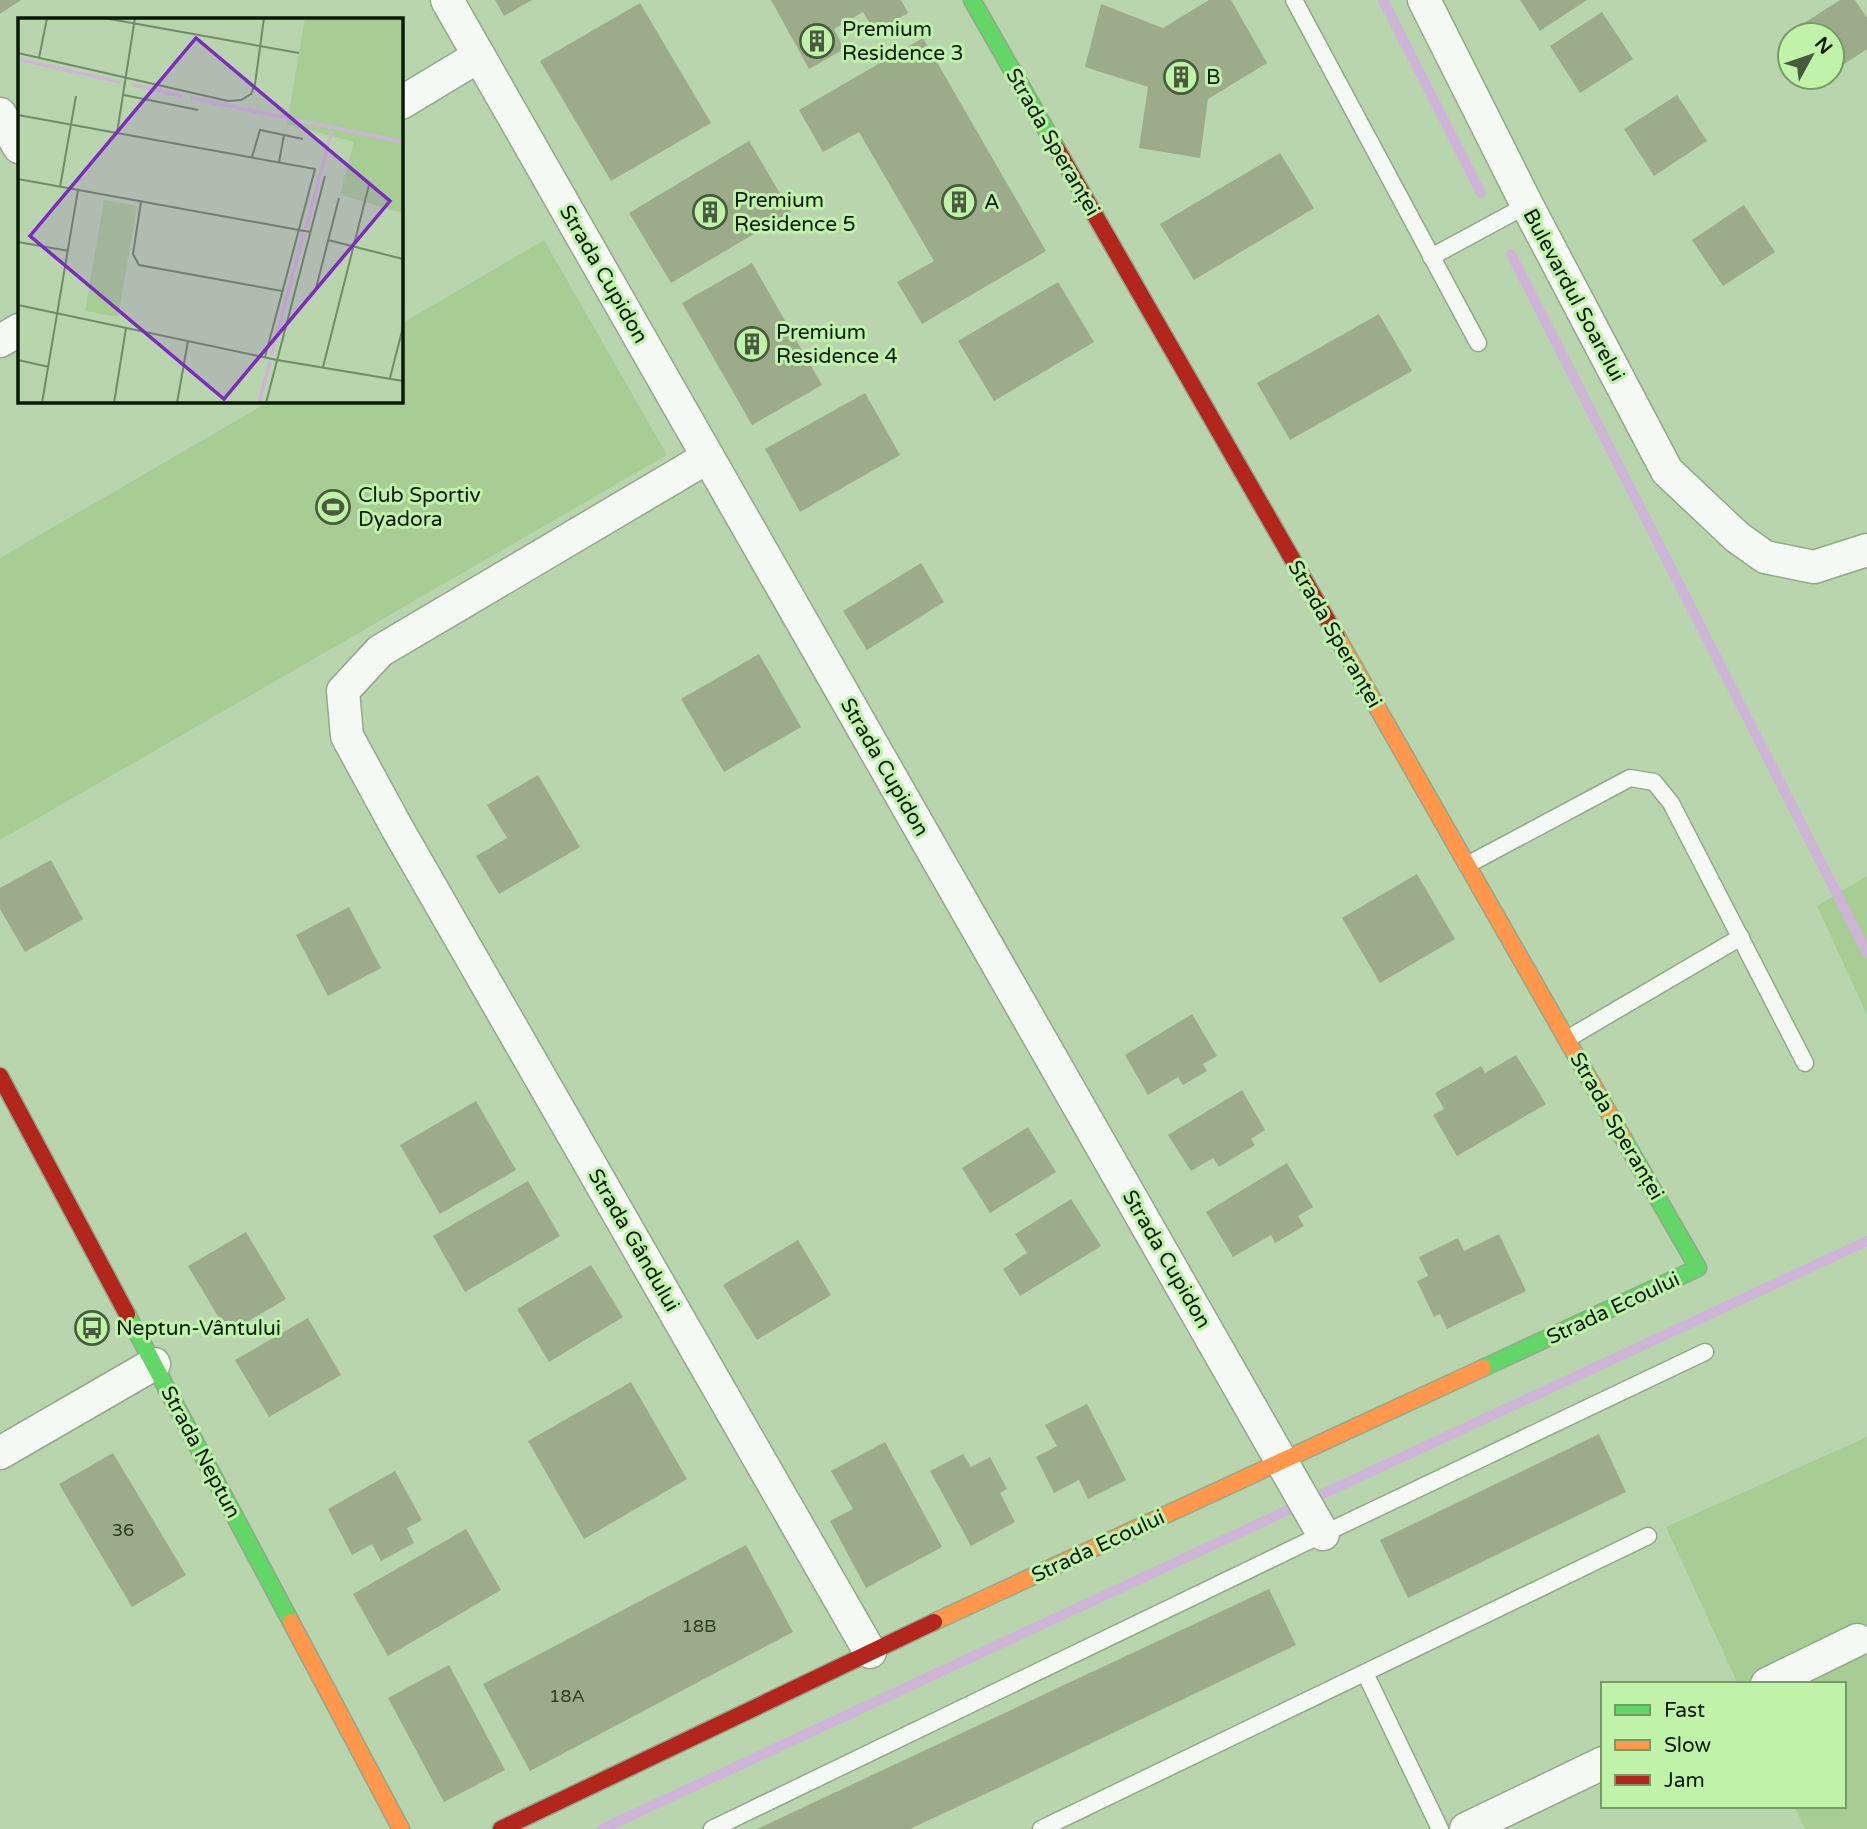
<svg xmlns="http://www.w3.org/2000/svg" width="1867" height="1829" font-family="'Varela Round',sans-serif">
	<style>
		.green { fill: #a7cd95 }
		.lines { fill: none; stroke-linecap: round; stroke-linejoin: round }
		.stream { stroke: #ceb4d7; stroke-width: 10 }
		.building { fill: #9cac8a }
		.lane-casing { stroke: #92a889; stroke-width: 19 }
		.street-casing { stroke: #92a889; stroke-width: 35 }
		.fast-casing { stroke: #92a889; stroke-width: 19 }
		.slow-casing { stroke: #92a889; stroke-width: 19 }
		.jam-casing { stroke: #92a889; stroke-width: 19 }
		.lane { stroke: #f4f9f3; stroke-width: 16 }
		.street { stroke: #f4f9f3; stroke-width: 32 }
		.fast { stroke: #63d668; stroke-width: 16 }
		.slow { stroke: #ff974d; stroke-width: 16 }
		.jam { stroke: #b3261e; stroke-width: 16 }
		.labels { text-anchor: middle; stroke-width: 6; stroke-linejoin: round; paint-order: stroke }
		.number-label { font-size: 18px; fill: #2d3f23 }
		.poi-label { font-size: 21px; fill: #081b01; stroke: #c0f2a9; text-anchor: start }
		.street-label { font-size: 21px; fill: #081b01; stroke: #c0f2a9 }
		.inset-river { fill: none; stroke: #ceb4d7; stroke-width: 3.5 }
		.inset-road { fill: none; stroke: #728b68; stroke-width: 2 }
		.view { fill: #7b2cbf; fill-opacity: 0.15; stroke: #7b2cbf; stroke-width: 3.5 }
		.inset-edge { fill: none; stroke: #081b01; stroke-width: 3.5 }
	</style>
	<rect width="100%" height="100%" fill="#b9d5ad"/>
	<g class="green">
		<polygon points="544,240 667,455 0,840 0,558 270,401 401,401 401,324"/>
		<polygon points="1867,876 1867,1015 1817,906"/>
		<polygon points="1867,1437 1867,1829 1805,1829 1794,1806 1844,1806 1844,1684 1738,1684 1666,1527"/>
	</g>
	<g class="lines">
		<g class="stream">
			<polyline points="1383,0 1481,193"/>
			<polyline points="1511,254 1867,953"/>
			<polyline points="602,1829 1867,1241"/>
		</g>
	</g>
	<g class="building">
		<polygon points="0,0 21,0 0,14"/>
		<polygon points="495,0 532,0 504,16"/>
		<polygon points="771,0 901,0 908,13 875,32 863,12 834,29 844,49 809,69"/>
		<polygon points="1209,0 1231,0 1267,63 1208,99 1200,158 1139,148 1148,87 1085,67 1101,4 1163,28"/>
		<polygon points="1520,0 1587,0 1540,31"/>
		<polygon points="1840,0 1855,0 1867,18 1867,49 1832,72 1832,35 1803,35 1798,27"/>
		<polygon points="640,3 711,123 611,181 540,61"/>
		<polygon points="1602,12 1633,59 1580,93 1550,46"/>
		<polygon points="923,38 1046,251 922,324 897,282 934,261 859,132 823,152 799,110"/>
		<polygon points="1677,95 1707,141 1654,176 1624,129"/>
		<polygon points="749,141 791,212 671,283 629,213"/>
		<polygon points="1280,153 1314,208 1194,280 1160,224"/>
		<polygon points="1744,205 1775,252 1723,286 1692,240"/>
		<polygon points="752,263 822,385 752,425 682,303"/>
		<polygon points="1058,282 1094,342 994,401 958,341"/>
		<polygon points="1379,314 1412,371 1290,440 1257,383"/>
		<polygon points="865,393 900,455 800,512 765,449"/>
		<polygon points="921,563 944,602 867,650 843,611"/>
		<polygon points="759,654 801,727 724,772 681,699"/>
		<polygon points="538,775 580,847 499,894 476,856 507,838 487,805"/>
		<polygon points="51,860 83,919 25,952 0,909 0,888"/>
		<polygon points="1417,874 1455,939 1380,983 1342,918"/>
		<polygon points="349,907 381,968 328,996 296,935"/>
		<polygon points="1192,1014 1217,1056 1203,1064 1207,1071 1183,1085 1178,1077 1148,1095 1125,1055"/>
		<polygon points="1516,1055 1546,1104 1457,1156 1433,1115 1444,1109 1435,1093 1481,1066 1485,1073"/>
		<polygon points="1242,1090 1265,1130 1251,1139 1255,1145 1219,1167 1213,1158 1191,1171 1168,1135"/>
		<polygon points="476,1101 516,1170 440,1214 400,1145"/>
		<polygon points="1028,1127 1056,1172 990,1213 962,1168"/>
		<polygon points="1287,1163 1313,1207 1298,1216 1304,1226 1275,1243 1271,1235 1233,1257 1206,1212"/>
		<polygon points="528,1181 560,1236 465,1292 433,1236"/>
		<polygon points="1071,1199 1101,1246 1020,1296 1003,1269 1027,1253 1015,1234"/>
		<polygon points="246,1232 286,1299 228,1333 188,1266"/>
		<polygon points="1499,1234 1526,1291 1447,1329 1440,1314 1434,1317 1417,1281 1428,1276 1419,1257 1458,1238 1464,1251"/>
		<polygon points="798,1240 831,1295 757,1340 723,1285"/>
		<polygon points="591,1265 623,1317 549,1362 517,1309"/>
		<polygon points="308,1318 341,1375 269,1417 235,1360"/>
		<polygon points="631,1382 687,1479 584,1539 528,1441"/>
		<polygon points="1087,1404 1126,1480 1088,1499 1079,1480 1054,1493 1036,1457 1057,1446 1045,1425"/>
		<polygon points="1599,1434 1626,1492 1408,1598 1380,1540"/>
		<polygon points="885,1442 942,1547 866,1588 830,1521 853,1509 831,1471"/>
		<polygon points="113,1453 186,1575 132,1607 59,1484"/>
		<polygon points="963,1454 971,1467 990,1457 1007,1489 1000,1493 1015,1522 971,1546 930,1471"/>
		<polygon points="395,1471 422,1520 407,1528 414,1543 381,1561 372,1544 352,1555 328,1509"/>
		<polygon points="466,1529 501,1590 388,1656 353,1594"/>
		<polygon points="746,1545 793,1632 530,1771 483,1684"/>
		<polygon points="1269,1589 1296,1645 1015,1780 910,1829 757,1829"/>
		<polygon points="449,1665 505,1770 444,1802 388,1698"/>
	</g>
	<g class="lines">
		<g class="lane-casing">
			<g id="lane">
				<polyline points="1294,0 1478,343"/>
				<polyline points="1431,257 1527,205"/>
				<polyline points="1467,865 1630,778 1654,782 1671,803 1805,1063"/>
				<polyline points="1567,1039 1741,937"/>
				<polyline points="1365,1673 1440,1829"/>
				<polyline points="712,1829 1323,1534 1705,1352"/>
				<polyline points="1041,1829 1648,1536"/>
			</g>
		</g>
		<g class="street-casing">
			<g id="street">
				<polyline points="447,0 1323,1534"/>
				<polyline points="1424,0 1527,205 1667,471 1737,537 1765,557 1814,567 1867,550"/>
				<polyline points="401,103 479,56"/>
				<polyline points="0,114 19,147"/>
				<polyline points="0,341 19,330"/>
				<polyline points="708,457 380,651 343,691 347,736 397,828 870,1652"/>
				<polyline points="0,1453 154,1364"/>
				<polyline points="1767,1684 1857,1640"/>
				<polyline points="1466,1829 1603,1763"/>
			</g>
		</g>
		<g class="fast-casing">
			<g id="fast">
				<polyline points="972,0 1057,149"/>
				<polyline points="127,1314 291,1622"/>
				<polyline points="1483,1368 1698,1268 1623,1138"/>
			</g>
		</g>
		<g class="slow-casing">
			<g id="slow">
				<polyline points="1337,637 1623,1138"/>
				<polyline points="291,1622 401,1829"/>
				<polyline points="934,1622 1483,1368"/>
			</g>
		</g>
		<g class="jam-casing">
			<g id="jam">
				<polyline points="1057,149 1337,637"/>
				<polyline points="0,1076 127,1314"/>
				<polyline points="501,1829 934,1622"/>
			</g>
		</g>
		<use href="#lane" class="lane"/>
		<use href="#street" class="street"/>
		<use href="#fast" class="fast"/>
		<use href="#slow" class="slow"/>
		<use href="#jam" class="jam"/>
	</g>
	<defs>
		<g id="building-ring" transform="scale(1.75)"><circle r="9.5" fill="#c0f2a9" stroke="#465c3d" stroke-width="1.5"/><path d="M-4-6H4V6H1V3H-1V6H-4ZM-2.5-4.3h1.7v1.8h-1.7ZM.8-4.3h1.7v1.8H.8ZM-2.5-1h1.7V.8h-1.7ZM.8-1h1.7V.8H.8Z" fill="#465c3d"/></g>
		<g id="stadium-ring" transform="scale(1.75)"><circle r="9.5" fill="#c0f2a9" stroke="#465c3d" stroke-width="1.5"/><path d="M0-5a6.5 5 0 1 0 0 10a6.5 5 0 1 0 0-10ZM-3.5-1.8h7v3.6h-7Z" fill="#465c3d"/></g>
		<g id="bus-ring" transform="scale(1.75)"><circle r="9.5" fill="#c0f2a9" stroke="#465c3d" stroke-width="1.5"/><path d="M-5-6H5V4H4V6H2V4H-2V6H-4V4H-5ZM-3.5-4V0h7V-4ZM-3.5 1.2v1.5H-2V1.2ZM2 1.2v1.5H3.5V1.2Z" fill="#465c3d"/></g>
	</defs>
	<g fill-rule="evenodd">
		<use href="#building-ring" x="817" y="41"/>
		<use href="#building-ring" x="1181" y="77"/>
		<use href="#building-ring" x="959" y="202"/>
		<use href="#building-ring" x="710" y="212"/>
		<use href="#building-ring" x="752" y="344"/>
		<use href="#stadium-ring" x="333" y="507"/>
		<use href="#bus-ring" x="92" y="1328"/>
	</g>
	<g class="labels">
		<g class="number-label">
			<text x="123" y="1536">36</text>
			<text x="699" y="1632">18B</text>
			<text x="567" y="1702">18A</text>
		</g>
		<g class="poi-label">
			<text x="842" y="36">Premium<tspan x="842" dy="24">Residence 3</tspan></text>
			<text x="1206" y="84">B</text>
			<text x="734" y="207">Premium<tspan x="734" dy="24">Residence 5</tspan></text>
			<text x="984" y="209">A</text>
			<text x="776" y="339">Premium<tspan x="776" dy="24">Residence 4</tspan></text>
			<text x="358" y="502">Club Sportiv<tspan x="358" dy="24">Dyadora</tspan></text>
			<text x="116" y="1335">Neptun-Vântului</text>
		</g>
		<g class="street-label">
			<text transform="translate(1053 142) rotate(60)" y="7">Strada Speranței</text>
			<text transform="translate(604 274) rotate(60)" y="7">Strada Cupidon</text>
			<text transform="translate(1574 295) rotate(62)" y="7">Bulevardul Soarelui</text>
			<text transform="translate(1335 634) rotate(60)" y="7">Strada Speranței</text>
			<text transform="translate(885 767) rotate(60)" y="7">Strada Cupidon</text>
			<text transform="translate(1617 1126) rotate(60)" y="7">Strada Speranței</text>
			<text transform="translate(634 1240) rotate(60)" y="7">Strada Gândului</text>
			<text transform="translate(1167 1259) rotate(60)" y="7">Strada Cupidon</text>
			<text transform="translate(1613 1308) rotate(-25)" y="7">Strada Ecoului</text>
			<text transform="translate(201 1452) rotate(62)" y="7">Strada Neptun</text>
			<text transform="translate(1098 1546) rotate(-25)" y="7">Strada Ecoului</text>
		</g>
	</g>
	<g transform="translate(18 18)">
		<rect width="385" height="385" fill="#b9d5ad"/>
		<path d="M287 0H385V195L322 177 336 124 269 106ZM86 182 119 188 100 299 67 293Z" fill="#a7cd95"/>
		<path class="inset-river" d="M0 41 102 64M113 66 164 78M173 80 385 124M288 210 314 113M253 338 286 215M241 385 252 344"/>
		<path class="inset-road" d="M86 0 281 35M0 35 210 83 223 82 233 76 237 66 246 0M21 40 29 0M106 77 180 92M0 97 297 151 247 339M99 115 117 0M234 139 242 112 285 121M261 144 266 117M0 161 292 214M42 169 58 78M123 184 115 236 121 247 264 273M310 222 385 241M0 224 51 233M297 274 321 180M0 287 259 342 385 363M0 342 31 349M305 349 351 167M372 360 385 309M24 385 60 172M96 385 108 310M159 385 170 323M248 385 307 158"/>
		<path class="view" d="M178 20 372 183 206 381 12 218Z"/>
		<rect width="385" height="385" class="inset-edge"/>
	</g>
	<rect x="1601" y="1682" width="245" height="126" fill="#c0f2a9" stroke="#769c66" stroke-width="2"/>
	<rect x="1615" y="1705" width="35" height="10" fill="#63d668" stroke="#769c66" stroke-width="2"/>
	<text x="1664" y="1717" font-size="21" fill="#081b01">Fast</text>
	<rect x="1615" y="1740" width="35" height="10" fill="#ff974d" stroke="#769c66" stroke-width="2"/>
	<text x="1664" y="1752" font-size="21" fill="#081b01">Slow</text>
	<rect x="1615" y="1775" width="35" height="10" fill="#b3261e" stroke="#769c66" stroke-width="2"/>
	<text x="1664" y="1787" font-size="21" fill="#081b01">Jam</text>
	<g transform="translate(1811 56) rotate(50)"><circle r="33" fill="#c0f2a9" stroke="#769c66" stroke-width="2"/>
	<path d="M0-5L12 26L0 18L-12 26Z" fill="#465c3d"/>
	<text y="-10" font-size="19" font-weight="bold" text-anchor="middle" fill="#081b01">N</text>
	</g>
</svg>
